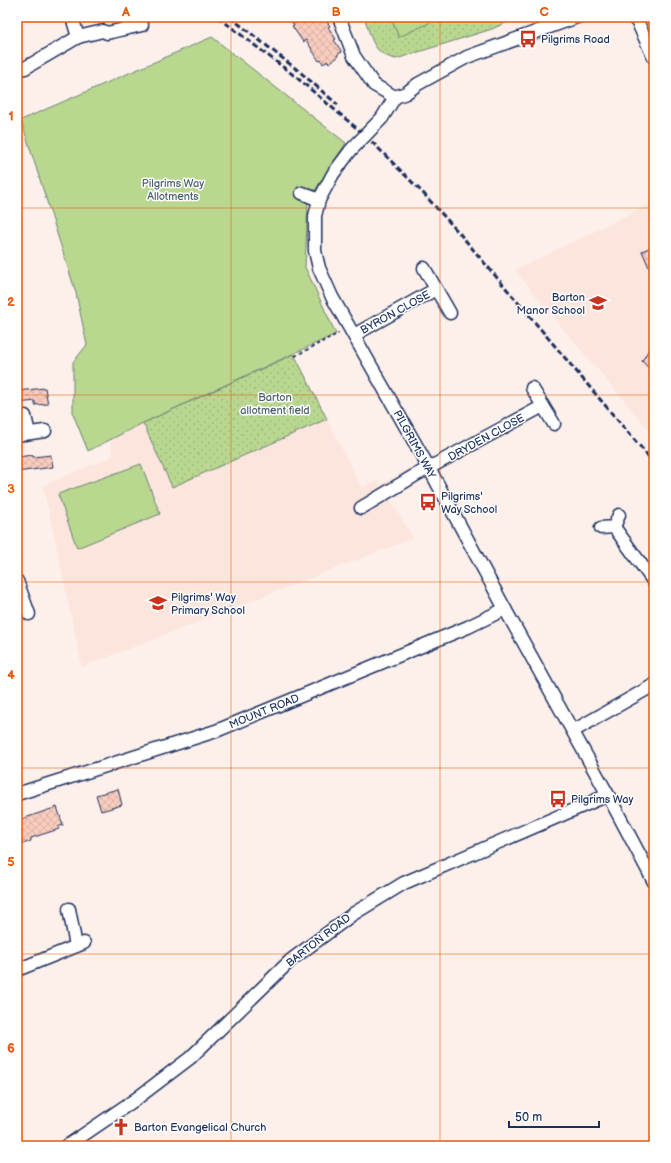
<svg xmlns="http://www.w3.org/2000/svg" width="671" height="1163" font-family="'Balsamiq Sans',sans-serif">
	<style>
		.built { fill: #fce5dd }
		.park { fill: url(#park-dots); stroke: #6a8376 }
		.garden { fill: #b9d78f; stroke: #6a8376 }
		.building { fill: url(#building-cross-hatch); stroke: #1b2f5e }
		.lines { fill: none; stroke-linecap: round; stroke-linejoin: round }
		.minor-casing { stroke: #1b2f5e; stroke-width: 15 }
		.path { stroke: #1b2f5e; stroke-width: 2; stroke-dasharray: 3 3; stroke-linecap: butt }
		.minor { stroke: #fff; stroke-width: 12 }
		.rail { stroke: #1b2f5e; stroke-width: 3; stroke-dasharray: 6 3; stroke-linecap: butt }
		.minor-bridge-casing { stroke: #1b2f5e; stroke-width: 15; stroke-linecap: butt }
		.minor-bridge { stroke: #fff; stroke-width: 12 }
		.grid { fill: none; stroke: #e8590c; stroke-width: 1; stroke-opacity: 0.55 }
		.labels { text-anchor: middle; stroke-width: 3; stroke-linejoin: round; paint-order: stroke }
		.poi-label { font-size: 11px; fill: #1b2f5e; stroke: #fff; text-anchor: start }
		.park-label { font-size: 11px; fill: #4a616d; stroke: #fff }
		.street-label { font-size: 11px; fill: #1b2f5e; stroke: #fff }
		.neatline { fill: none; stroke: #e8590c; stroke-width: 1.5 }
		.grid-label { font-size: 13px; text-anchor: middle; font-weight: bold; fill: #e8590c }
	</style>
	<defs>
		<pattern id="park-dots" width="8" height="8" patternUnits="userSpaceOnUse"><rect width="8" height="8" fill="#b9d78f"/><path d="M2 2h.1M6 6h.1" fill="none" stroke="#9eb97e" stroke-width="1.8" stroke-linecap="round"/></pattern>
		<pattern id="building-cross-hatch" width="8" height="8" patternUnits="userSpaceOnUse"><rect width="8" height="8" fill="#f9ccbd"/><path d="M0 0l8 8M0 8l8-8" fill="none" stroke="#d5b0a5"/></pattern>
	</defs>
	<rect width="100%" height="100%" fill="#fdf0eb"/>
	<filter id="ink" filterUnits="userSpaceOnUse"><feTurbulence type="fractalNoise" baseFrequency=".025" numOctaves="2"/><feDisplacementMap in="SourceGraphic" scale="8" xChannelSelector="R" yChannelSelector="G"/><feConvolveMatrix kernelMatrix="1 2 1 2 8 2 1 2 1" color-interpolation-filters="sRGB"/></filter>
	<g filter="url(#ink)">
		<g class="built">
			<polygon points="654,202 654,436 569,336 515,270"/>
			<polygon points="327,419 362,488 378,479 381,485 409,468 418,483 390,500 414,538 82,667 43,485 113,456 110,440 143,423 172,487"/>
		</g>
		<g class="park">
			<path d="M364 17H518L492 29 396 59C372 54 372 38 364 17Z"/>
			<polygon points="294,354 327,419 172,487 143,423"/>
		</g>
		<g class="garden">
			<polygon points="390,17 442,17 399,37"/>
			<polygon points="212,37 346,143 314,192 300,188 297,198 308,202 305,267 336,334 143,423 88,451 73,414 73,362 87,345 76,293 21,120"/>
			<polygon points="141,464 160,514 77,548 58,494"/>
		</g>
		<g class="building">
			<polygon points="297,17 324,17 330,26 328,27 336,39 334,40 342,52 337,55 338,57 329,63 328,61 323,64 321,60 319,61 306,40 303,42 292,26 294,25 291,21"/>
			<polygon points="654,246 654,279 642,251"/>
			<polygon points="654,341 654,374 642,361"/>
			<polygon points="45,388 48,404 35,405 35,401 19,403 17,391"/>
			<polygon points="33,455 33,457 51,455 53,467 17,472 17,457"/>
			<polygon points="118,789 122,805 101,811 96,795"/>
			<polygon points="57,807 63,825 58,827 59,829 31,838 31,841 23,844 17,830 17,822 22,819"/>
		</g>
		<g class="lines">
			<g class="minor-casing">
				<g id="minor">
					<polyline points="339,17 354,56 374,85 395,97"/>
					<polyline points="633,17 638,23 654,58"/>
					<polyline points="78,37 103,31 107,33 142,25"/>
					<polyline points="17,70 25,68 78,37 72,17"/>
					<polyline points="395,97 406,93 418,84 467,57 577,17"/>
					<polyline points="382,118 395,97"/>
					<polyline points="351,150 333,174 319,200 315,216 315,251 319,268 332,297 429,468 505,609 608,795 654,882"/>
					<polyline points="302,193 319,200"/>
					<polyline points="424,268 450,313"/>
					<polyline points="354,335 436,289"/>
					<polyline points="532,388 554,424"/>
					<polyline points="25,416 29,433"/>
					<polyline points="17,435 45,431"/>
					<polyline points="361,508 414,476 543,406"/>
					<polyline points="614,527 654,582"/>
					<polyline points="601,528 614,527 619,515"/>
					<polyline points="17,581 29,614"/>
					<polyline points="573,731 654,685"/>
					<polyline points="17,794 216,731 468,627 505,609"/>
					<polyline points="69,909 76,946"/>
					<polyline points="17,970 84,943"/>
					<polyline points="67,1146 136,1099 190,1058 291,960 353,914 404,883 608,795"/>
				</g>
			</g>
			<polyline class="path" points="295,356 339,333"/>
			<use href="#minor" class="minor"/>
			<g class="rail">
				<polyline points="218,17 296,77 367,137 423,193 460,234 654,463"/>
				<polyline points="230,17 300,72 338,105"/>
			</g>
			<g class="minor-bridge-casing">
				<polyline id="minor-bridge" points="351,150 382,118"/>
			</g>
			<use href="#minor-bridge" class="minor-bridge"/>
		</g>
	</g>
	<path class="grid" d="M231 17V1146M440 17V1146M17 208H654M17 395H654M17 582H654M17 768H654M17 954H654"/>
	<defs>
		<g id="bus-bare" transform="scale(1.38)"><path d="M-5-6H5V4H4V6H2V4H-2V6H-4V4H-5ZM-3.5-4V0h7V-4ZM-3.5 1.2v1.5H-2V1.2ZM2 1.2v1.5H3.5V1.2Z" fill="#c8321e" stroke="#fff" stroke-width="2.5" paint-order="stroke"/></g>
		<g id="school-bare" transform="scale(1.38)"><path d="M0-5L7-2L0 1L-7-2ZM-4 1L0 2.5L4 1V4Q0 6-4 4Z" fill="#c8321e" stroke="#fff" stroke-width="2.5" paint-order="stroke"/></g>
		<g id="church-bare" transform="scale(1.38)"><path d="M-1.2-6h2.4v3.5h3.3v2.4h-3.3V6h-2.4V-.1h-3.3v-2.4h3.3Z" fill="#c8321e" stroke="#fff" stroke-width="2.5" paint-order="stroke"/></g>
	</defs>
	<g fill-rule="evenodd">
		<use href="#bus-bare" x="528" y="39"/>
		<use href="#school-bare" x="598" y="303"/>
		<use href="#bus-bare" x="428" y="502"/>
		<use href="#school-bare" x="158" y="603"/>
		<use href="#bus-bare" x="558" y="799"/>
		<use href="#church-bare" x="121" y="1127"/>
	</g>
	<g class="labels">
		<g class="poi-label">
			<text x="541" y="43">Pilgrims Road</text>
			<text x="585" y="301" text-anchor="end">Barton<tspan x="585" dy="13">Manor School</tspan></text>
			<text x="441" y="500">Pilgrims'<tspan x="441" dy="13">Way School</tspan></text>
			<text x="171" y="601">Pilgrims' Way<tspan x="171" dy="13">Primary School</tspan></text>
			<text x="571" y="803">Pilgrims Way</text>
			<text x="134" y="1131">Barton Evangelical Church</text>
		</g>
		<g class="park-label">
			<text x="173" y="187">Pilgrims Way<tspan x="173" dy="13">Allotments</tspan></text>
			<text x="275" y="401">Barton<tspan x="275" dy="13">allotment field</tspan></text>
		</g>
		<g class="street-label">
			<text transform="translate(395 312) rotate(-29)" y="4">BYRON CLOSE</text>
			<text transform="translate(486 437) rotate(-29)" y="4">DRYDEN CLOSE</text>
			<text transform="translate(415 444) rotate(61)" y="4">PILGRIMS WAY</text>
			<text transform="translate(264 711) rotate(-22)" y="4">MOUNT ROAD</text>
			<text transform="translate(318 940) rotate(-38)" y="4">BARTON ROAD</text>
		</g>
	</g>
	<rect width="671" height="1163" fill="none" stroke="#fff" stroke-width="44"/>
	<path d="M509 1121v6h90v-6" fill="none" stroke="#1b2f5e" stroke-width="2"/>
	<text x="515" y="1121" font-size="12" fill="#1b2f5e" stroke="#ffffff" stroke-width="3" paint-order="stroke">50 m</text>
	<rect x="22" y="22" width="627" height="1119" class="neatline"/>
	<g class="grid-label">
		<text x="126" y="16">A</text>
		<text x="336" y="16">B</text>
		<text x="544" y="16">C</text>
		<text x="11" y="120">1</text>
		<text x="11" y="306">2</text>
		<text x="11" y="493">3</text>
		<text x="11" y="679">4</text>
		<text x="11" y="866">5</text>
		<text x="11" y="1052">6</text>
	</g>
</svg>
